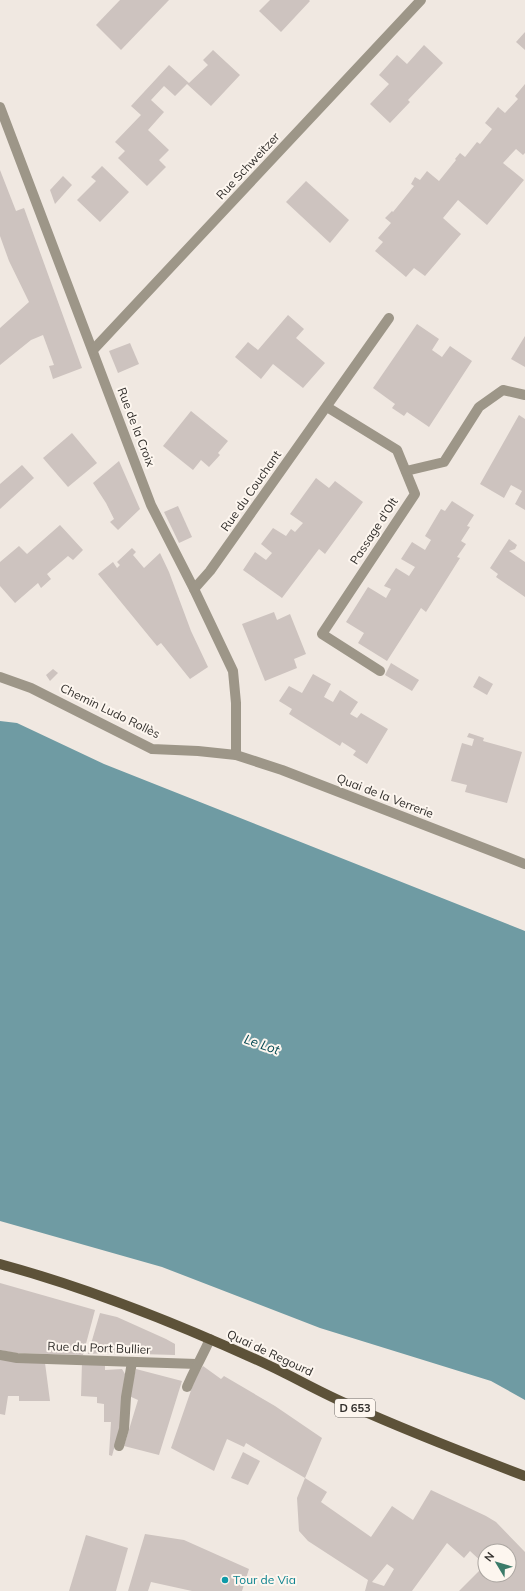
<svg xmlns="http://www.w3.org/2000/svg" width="525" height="1591" font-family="Mulish,sans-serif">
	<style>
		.water { fill: #6f9ba3 }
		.building { fill: #cdc3bf; fill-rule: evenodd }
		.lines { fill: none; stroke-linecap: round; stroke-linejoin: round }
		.minor { stroke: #9d9688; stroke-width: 10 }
		.major { stroke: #5d5239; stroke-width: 10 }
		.culture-dot { fill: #0f9aa8; stroke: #fdf6ef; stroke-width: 1.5 }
		.labels { text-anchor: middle; stroke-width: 4; stroke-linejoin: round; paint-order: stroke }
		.shield { fill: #fdf6ef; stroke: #6e6a66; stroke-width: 1 }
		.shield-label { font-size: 11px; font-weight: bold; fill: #312e2b }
		.street-label { font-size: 12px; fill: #312e2b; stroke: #fdf6ef }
		.culture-label { font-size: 12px; fill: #0d838f; stroke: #fdf6ef; text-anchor: start }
		.water-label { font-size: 13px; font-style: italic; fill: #004651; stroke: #fdf6ef }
	</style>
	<rect width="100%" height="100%" fill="#f0e8e1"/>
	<polygon class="water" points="0,721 17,723 104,764 525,931 525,1400 491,1381 320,1328 162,1267 0,1221"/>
	<g class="building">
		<polygon points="120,0 169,0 121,50 96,25"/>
		<polygon points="270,0 309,0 310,1 281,32 259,11"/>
		<polygon points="525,32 525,50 516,42"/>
		<polygon points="424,45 443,63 408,100 410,102 390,123 370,104 389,84 379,75 397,55 407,64"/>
		<polygon points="213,50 240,75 211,106 187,84 175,96 164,86 151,100 164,112 148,130 169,150 159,160 166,167 147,186 118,158 125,151 115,142 141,115 131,106 169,65 189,83 208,65 203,60"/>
		<polygon points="525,84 525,153 523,155 516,149 503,163 524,180 487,225 458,200 443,218 461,234 425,276 414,268 406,277 375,251 383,242 378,238 391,223 385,218 392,211 393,212 414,186 411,184 415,177 420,180 427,171 439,181 456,160 455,159 460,153 465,157 477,142 480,144 492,129 485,123 498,107 505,113 518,99 515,96"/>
		<polygon points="102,166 129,192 100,222 77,200 96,181 91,177"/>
		<polygon points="0,170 16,211 24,208 82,368 53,379 49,366 54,365 43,335 31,340 0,365 0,328 29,302 9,261 0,236"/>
		<polygon points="63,176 72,185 55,204 50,190"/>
		<polygon points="306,181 349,220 330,243 286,202"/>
		<polygon points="288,315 304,329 296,338 325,363 303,388 273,364 261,379 235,357 248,342 258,350"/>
		<polygon points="417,324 439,339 432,350 442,357 450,346 472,361 429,427 407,412 404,416 392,408 395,404 373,388"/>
		<polygon points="525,336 525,367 511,359"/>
		<polygon points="130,343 139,364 118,373 109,351"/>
		<polygon points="191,411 228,441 218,453 220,455 209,467 201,460 193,470 163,446"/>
		<polygon points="519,415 525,419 525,510 515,504 522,491 511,485 504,498 480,484"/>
		<polygon points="72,433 97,463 68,487 43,458"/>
		<polygon points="119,461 140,509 118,530 110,522 114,519 106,503 93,483"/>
		<polygon points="22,465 34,478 0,509 0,484"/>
		<polygon points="316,478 329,488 335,481 363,502 325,554 319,549 282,598 243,570 255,552 266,560 272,553 261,544 273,528 286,536 291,529 295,532 303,523 290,514"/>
		<polygon points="452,501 474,515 467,526 470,527 461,541 466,544 457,557 460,558 426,612 421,608 387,661 358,643 364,633 346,622 368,587 386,598 391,589 384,586 396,568 409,576 415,567 401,559 412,542 425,550 431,540 425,536 441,509 445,511"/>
		<polygon points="178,506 192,537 179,543 164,512"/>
		<polygon points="60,525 83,550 73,560 68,556 47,574 51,579 41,588 38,583 15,603 0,586 0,562 19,546 27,554"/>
		<polygon points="509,539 517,545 515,549 509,551 525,562 525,597 496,577 498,574 490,568"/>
		<polygon points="132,548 136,552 133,555 144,568 160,553 169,572 191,631 208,667 190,679 161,643 157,646 98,574 113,562 117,568 120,565 117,562"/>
		<polygon points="274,612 277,620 290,614 306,654 294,659 297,668 265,681 242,624"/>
		<polygon points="391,663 419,680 412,691 385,675"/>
		<polygon points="53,669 58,673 50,681 46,675"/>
		<polygon points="313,674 331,684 324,697 333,702 340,690 358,702 350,714 357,718 361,713 388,729 367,764 353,755 356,751 342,742 340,746 289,714 292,709 279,701 289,686 302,693"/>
		<polygon points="479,676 493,684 487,695 473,687"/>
		<polygon points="469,733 484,738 483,741 522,752 507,803 465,792 467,785 451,781 462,743 472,746 474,739 467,737"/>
		<polygon points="0,1283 95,1310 83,1355 15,1353 0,1350"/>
		<polygon points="100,1313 117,1317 166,1339 175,1344 175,1355 105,1353 88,1354"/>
		<polygon points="0,1358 22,1363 45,1363 50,1401 19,1401 19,1396 8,1396 5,1415 0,1414"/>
		<polygon points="82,1362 105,1364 105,1370 122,1369 125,1374 121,1423 112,1456 109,1455 111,1422 104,1422 104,1404 97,1403 97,1397 81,1396"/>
		<path d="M203 1366 221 1379 224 1376 275 1406 322 1438 305 1478 327 1492 321 1502 371 1537 392 1506 413 1520 431 1490 486 1516 496 1522 525 1552V1591H459L485 1565 470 1551 464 1558 447 1543 412 1591H365L368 1580 308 1541 299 1531 297 1498 305 1478 246 1443 244 1447 227 1439 214 1471 171 1448 196 1376ZM485 1551H509V1575H485ZM387 1564 394 1569 384 1586 372 1582Z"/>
		<polygon points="136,1369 182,1381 159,1455 124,1446 138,1400 129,1396"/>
		<polygon points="243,1452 260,1461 248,1485 231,1478"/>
		<polygon points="145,1534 184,1540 249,1569 242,1591 192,1591 151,1582 148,1591 128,1591"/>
		<polygon points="86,1535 128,1548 116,1591 69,1591"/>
	</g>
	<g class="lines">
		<g class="minor">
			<polyline points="0,107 151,505 194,589 233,671 236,703 236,755"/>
			<polyline points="93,350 421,0"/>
			<polyline points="327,407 397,450 415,494 322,634 380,671"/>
			<polyline points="406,471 444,462 479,407 503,390 525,395"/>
			<polyline points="194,589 210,571 389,318"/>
			<polyline points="0,677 31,688 152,749 198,751 236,755 282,770 525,864"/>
			<polyline points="0,1355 17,1358 197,1364"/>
			<path d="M187 1387C194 1370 203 1355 210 1339"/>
			<polyline points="119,1446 124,1429 126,1397 132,1362"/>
		</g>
		<path class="major" d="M0 1264C92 1289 181 1325 268 1365 296 1378 323 1394 352 1406 409 1432 467 1454 525 1476"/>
	</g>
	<circle class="culture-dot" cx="225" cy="1580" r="4"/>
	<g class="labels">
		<rect class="shield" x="335" y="1399" width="40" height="18" rx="3"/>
		<g class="shield-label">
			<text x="355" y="1412">D 653</text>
		</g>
		<g class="street-label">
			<text transform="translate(248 166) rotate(-47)" y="4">Rue Schweitzer</text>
			<text transform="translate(136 427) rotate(69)" y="4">Rue de la Croix</text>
			<text transform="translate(251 491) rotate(-55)" y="4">Rue du Couchant</text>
			<text transform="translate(374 531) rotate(-57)" y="4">Passage d'Olt</text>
			<text transform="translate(110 711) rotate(26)" y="4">Chemin Ludo Rollès</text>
			<text transform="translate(385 796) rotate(21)" y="4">Quai de la Verrerie</text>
			<text transform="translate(99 1348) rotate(2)" y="4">Rue du Port Bullier</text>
			<text transform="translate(270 1353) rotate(25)" y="4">Quai de Regourd</text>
		</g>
		<g class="culture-label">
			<text x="233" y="1584">Tour de Via</text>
		</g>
		<g class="water-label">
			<text transform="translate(262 1044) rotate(19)" y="5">Le Lot</text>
		</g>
	</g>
	<g transform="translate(497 1563) rotate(308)"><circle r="19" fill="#fdf6ef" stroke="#aba6a1"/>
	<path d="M0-3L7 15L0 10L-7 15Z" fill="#3b7b69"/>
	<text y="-6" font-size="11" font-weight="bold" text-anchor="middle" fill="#312e2b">N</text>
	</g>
</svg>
